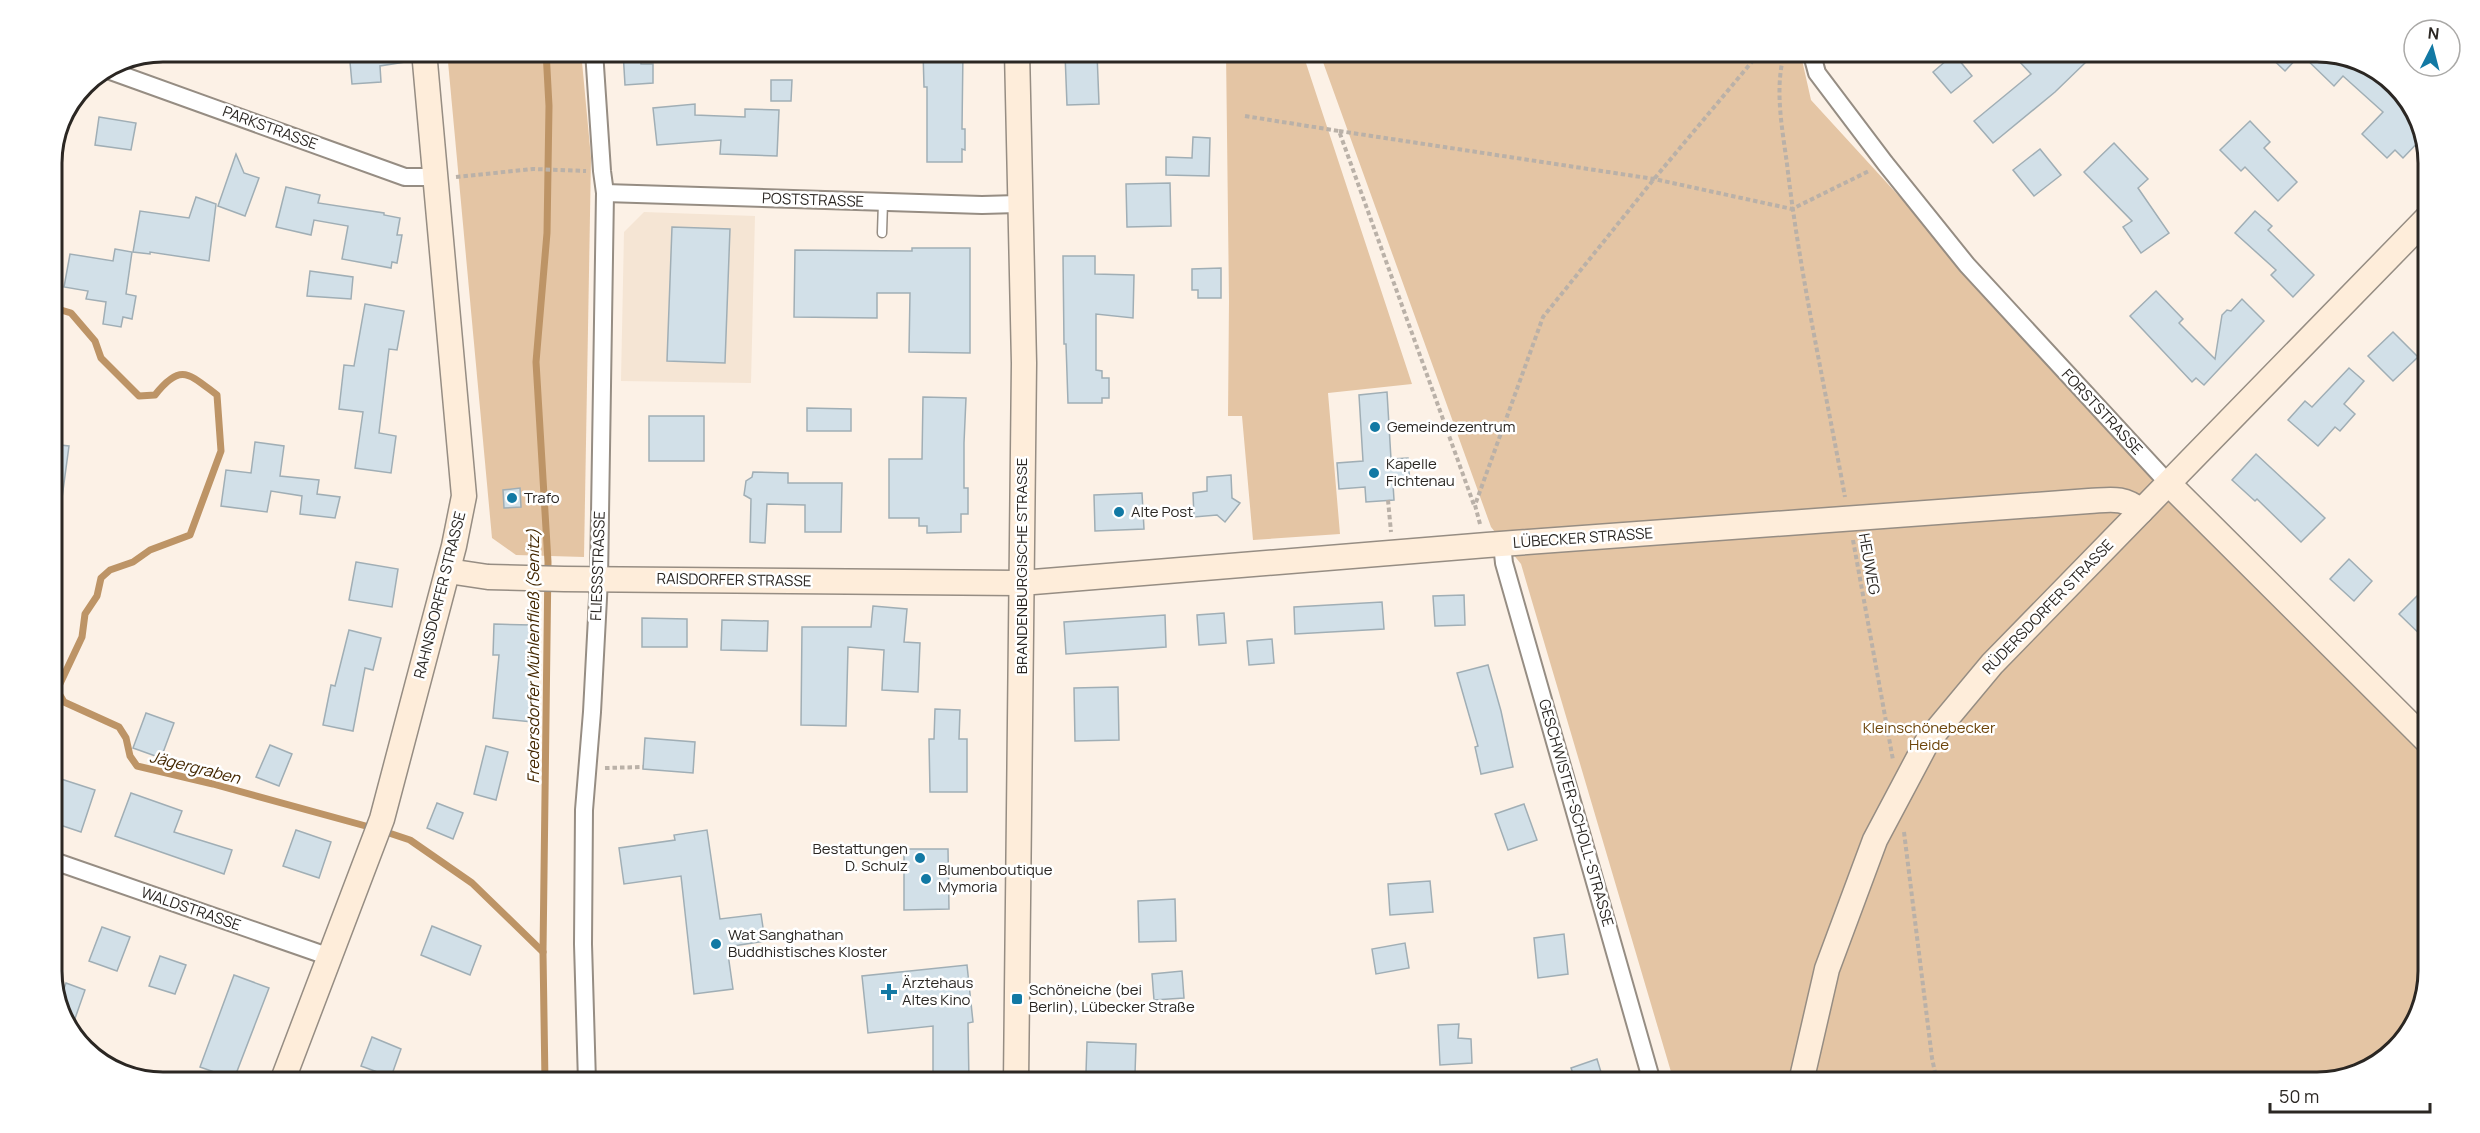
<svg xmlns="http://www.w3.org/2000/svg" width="2480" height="1133" font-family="Manrope,sans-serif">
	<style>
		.built { fill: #f5e5d4 }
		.green { fill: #e4c5a4 }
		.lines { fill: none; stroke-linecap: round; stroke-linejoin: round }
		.stream { stroke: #bd9466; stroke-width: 7 }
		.building { fill: #d2e0e8; stroke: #a0aeb5; stroke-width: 1.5 }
		.lane-casing { stroke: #968d83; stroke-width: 11 }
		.street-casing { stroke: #968d83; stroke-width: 20 }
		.secondary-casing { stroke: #968d83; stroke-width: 27 }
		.path { stroke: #bab1a8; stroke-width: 4; stroke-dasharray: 4.5 3; stroke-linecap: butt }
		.lane { stroke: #fff; stroke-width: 8 }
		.street { stroke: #fff; stroke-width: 16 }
		.secondary { stroke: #feedda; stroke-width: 24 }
		.poi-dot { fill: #1279a4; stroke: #fff; stroke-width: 2 }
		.labels { text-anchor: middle; stroke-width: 5; stroke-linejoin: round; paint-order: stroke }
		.street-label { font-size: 15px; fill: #2b2723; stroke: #fff }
		.poi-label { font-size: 15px; fill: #2b2723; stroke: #fff; text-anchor: start }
		.park-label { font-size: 15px; fill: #6d450a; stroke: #fff }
		.water-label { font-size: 16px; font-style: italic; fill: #432700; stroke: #fff }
		.rim { fill: none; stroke: #2b2723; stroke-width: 3 }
	</style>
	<rect width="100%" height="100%" fill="#fcf1e6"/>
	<polygon class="built" points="644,212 755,216 751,383 621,381 624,232"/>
	<g class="green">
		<polygon points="447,51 581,51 591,158 584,557 516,555 492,538"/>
		<polygon points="1226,51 1302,51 1412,384 1328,393 1340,534 1253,540 1242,416 1228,416 1229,301"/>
		<polygon points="1319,51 1800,51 1811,100 2289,622 2429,755 2429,971 2420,1013 2379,1063 2318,1082 1674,1082 1521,564 1491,527"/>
	</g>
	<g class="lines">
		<g class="stream">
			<path d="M51 307 71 313 95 341 101 358 139 396 155 395C181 362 189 374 217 395L221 451 190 535 150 550 133 562 110 570 101 578 97 596 85 614 82 637 57 690 64 702 119 727 126 738 130 756 137 766 213 784 373 828"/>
			<polyline points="383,831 410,840 472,883 543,952"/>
			<polyline points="545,1082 543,952 548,562 536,362 547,233 549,106 546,51"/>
		</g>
	</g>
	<g class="building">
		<polygon points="349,51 410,51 411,61 380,66 381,82 352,84"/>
		<polygon points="623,51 640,51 641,64 653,64 653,83 625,85"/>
		<polygon points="923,51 963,51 962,129 965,129 965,150 962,149 962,162 927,162 927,87 924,87"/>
		<polygon points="2025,51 2077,51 2087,61 2055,92 1993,143 1974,121 2031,74 2017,59"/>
		<polygon points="2264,51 2318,51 2349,57 2416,118 2423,137 2403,158 2395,150 2387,158 2362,134 2383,112 2343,76 2334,86 2301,54 2285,71"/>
		<polygon points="1097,53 1099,104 1067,105 1065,54"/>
		<polygon points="1954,54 1972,76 1951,93 1933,72"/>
		<polygon points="771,80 792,80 791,101 771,101"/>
		<polygon points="695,104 695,115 745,117 745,109 779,110 777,156 720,154 721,140 657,145 653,108"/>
		<polygon points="99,117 136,123 131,150 95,145"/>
		<polygon points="2250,121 2270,142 2264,148 2297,182 2278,201 2245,167 2241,171 2220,150"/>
		<polygon points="1193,137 1210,138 1209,176 1166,175 1166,157 1192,158"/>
		<polygon points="2114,143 2148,179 2138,188 2169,233 2141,253 2123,227 2132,221 2084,172"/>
		<polygon points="2040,149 2061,175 2034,196 2013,170"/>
		<polygon points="236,154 244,173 259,178 245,216 218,206"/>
		<polygon points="1170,183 1171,226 1127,227 1126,184"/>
		<polygon points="286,187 320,195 318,203 384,213 384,215 400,218 397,235 402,235 397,263 392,262 391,268 342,259 348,226 314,220 311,235 276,227"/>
		<polygon points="196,197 216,204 209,261 150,252 150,254 133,252 140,211 189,218"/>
		<polygon points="2255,211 2272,226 2268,230 2314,275 2293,297 2271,275 2276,270 2235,233"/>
		<polygon points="672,227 730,229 725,363 667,361"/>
		<polygon points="912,248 970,248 970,353 909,352 910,293 877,293 877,318 794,317 795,250 912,251"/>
		<polygon points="115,249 132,252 126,294 136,296 132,319 123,317 121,327 103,324 106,302 86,299 88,291 64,287 70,254 113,261"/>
		<polygon points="1063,256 1095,256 1095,274 1134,275 1133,318 1096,314 1096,370 1102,371 1102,378 1109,378 1109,398 1102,398 1102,403 1068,403 1066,344 1064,344"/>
		<polygon points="1221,268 1221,298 1198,298 1198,290 1192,290 1192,269"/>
		<polygon points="310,271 353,277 351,299 307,296"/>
		<polygon points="2156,291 2183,319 2179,323 2215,359 2222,315 2227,310 2231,311 2242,299 2264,321 2204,385 2196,378 2192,382 2130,316"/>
		<polygon points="365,304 404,311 397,350 389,349 379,433 396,436 391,473 355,468 363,412 339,409 344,365 354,366"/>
		<polygon points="2393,332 2418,357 2393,381 2368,356"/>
		<polygon points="2349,368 2364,381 2344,404 2355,414 2340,431 2335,427 2318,446 2288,420 2305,401 2312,407"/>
		<polygon points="1387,392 1391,459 1408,458 1410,483 1393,484 1394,500 1366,502 1365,487 1339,489 1337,463 1363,461 1359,395"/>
		<polygon points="923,397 966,398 964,443 964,488 968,488 968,514 961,514 961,532 927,533 927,526 919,526 919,518 889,518 889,459 922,459"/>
		<polygon points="807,408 851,409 851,431 807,431"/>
		<rect x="649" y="416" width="55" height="45"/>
		<polygon points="255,442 284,446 280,476 319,480 317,494 340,497 335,518 300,514 302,496 271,491 267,512 221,506 226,470 251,473"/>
		<polygon points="51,444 69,446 62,498 51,497"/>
		<polygon points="2256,454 2325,518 2301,542 2257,499 2255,501 2232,480"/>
		<polygon points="753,472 788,473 788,483 842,483 841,532 805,532 805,505 767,504 765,543 750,542 751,499 744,495 746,481 752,477"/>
		<polygon points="1231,475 1232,498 1240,503 1225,522 1217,515 1194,517 1193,493 1207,491 1207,477"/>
		<polygon points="520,488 521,507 504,508 503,490"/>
		<polygon points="1142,493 1144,529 1095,531 1094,495"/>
		<polygon points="2349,559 2372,581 2354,601 2330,579"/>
		<polygon points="356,562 398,569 392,607 349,600"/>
		<polygon points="2429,584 2429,643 2399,614"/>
		<polygon points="1464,595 1465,625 1435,626 1433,596"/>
		<polygon points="1382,602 1384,629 1295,634 1294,607"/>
		<polygon points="873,606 907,609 904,642 920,643 918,692 882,690 884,650 848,647 846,726 801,725 802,627 871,627"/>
		<polygon points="1224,613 1226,643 1199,645 1197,615"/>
		<polygon points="1165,615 1166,647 1066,654 1064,622"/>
		<polygon points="642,618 687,619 687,647 642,647"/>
		<polygon points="722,620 768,621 767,651 721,650"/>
		<polygon points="494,624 531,625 530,687 536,688 532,722 493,718 499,655 493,655"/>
		<polygon points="349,630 381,638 373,670 365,668 353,731 323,725 331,685 335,686"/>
		<polygon points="1272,639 1274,663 1249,665 1247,641"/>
		<polygon points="1488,665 1501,711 1513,767 1481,774 1475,747 1478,746 1457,673"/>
		<polygon points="1118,687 1119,740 1075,741 1074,688"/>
		<polygon points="935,709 960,710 959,739 967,739 967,792 930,792 929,739 934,739"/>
		<polygon points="146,713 174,723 161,758 133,748"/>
		<polygon points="645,738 695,742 693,773 643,769"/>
		<polygon points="270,745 292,754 279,786 256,777"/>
		<polygon points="486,746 508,752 496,800 474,794"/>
		<polygon points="58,778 95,790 81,832 51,822 51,798"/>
		<polygon points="131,793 182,811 174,832 232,850 224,874 115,836"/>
		<polygon points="437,803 463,813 453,839 427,828"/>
		<polygon points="1524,804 1537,840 1508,850 1495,814"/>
		<polygon points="296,830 331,842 319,878 283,866"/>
		<polygon points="707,830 720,919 761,914 765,941 727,947 733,989 694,994 681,876 624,884 619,848 675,840 674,835"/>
		<polygon points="904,849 948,849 949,909 904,910"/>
		<polygon points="1430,881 1433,912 1390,915 1388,884"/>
		<polygon points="1175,899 1176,941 1139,942 1138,901"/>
		<polygon points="432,926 481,946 470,975 421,955"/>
		<polygon points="102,927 130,937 117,971 89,961"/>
		<polygon points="1564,934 1568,974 1538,978 1534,938"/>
		<polygon points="1405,943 1409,968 1376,974 1372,949"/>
		<polygon points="160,956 186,965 175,994 149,986"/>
		<polygon points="967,965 973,1022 968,1023 969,1082 933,1082 933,1026 868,1033 862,976"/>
		<polygon points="1182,971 1184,998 1154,1000 1152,974"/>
		<polygon points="234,975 269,988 234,1079 200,1067"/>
		<polygon points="66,983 85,990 71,1030 60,1000"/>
		<polygon points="1459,1024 1458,1038 1471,1039 1472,1063 1440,1065 1438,1025"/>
		<polygon points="372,1037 401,1049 391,1077 361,1066"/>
		<polygon points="1087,1042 1136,1044 1135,1074 1086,1073"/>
		<polygon points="1597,1059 1604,1082 1576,1082 1571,1068"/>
	</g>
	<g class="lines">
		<g class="lane-casing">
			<polyline id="lane" points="882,233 883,202"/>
		</g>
		<g class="street-casing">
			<g id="street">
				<polyline points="1811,51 1817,73 1885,163 1967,265 2169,484"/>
				<polyline points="105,69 405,177 436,177"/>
				<polyline points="605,193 982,205 1020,204"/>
				<polyline points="1502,544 1504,563 1652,1082"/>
				<polyline points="51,860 330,957"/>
				<polyline points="587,1082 583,944 584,810 592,712 599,579 605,193 602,171 594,51"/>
			</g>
		</g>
		<g class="secondary-casing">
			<g id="secondary">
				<polyline points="2169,484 2429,743"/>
				<path d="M448 571 488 577 564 579 1021 583 1487 545 2089 501C2110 500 2123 496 2141 511"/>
				<polyline points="282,1082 382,819 454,546 464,496 424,51"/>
				<polyline points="1016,1082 1024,363 1017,51"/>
				<polyline points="1801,1082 1827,969 1875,840 1927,742 1992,664 2429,216"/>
			</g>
		</g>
		<g class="path">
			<path d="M1785 51C1774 87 1782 127 1787 164 1800 276 1825 387 1845 497"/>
			<polyline points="1245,116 1339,131 1474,505"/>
			<polyline points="1339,131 1654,179 1792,209 1869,171"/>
			<polyline points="456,177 533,169 586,171"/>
			<polyline points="1388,500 1391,532"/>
			<polyline points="1480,524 1475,505 1543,317 1654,179 1761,51"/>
			<polyline points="1853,540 1893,760"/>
			<polyline points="605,768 643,767"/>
			<polyline points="1904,832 1932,1058 1937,1082"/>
		</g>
		<use href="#lane" class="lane"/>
		<use href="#street" class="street"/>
		<use href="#secondary" class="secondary"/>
	</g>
	<g class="poi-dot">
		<circle cx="1375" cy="427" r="6"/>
		<circle cx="1374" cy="473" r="6"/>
		<circle cx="512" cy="498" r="6"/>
		<circle cx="1119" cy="512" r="6"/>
		<circle cx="920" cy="858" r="6"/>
		<circle cx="926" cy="879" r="6"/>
		<circle cx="716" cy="944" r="6"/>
		<path d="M886 983h6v6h6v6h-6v6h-6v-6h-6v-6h6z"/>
		<rect x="1011" y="993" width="12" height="12" rx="3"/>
	</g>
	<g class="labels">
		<g class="street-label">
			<text transform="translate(270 128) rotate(20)" y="5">PARKSTRASSE</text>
			<text transform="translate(813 200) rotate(2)" y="5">POSTSTRASSE</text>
			<text transform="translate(2102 412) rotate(47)" y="5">FORSTSTRASSE</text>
			<text transform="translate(1583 538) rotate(-4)" y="5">LÜBECKER STRASSE</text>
			<text transform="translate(1869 564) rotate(80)" y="5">HEUWEG</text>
			<text transform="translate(598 566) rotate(-88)" y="5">FLIESSSTRASSE</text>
			<text transform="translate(1022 566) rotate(-90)" y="5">BRANDENBURGISCHE STRASSE</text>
			<text transform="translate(734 580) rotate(1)" y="5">RAISDORFER STRASSE</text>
			<text transform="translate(440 595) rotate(-76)" y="5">RAHNSDORFER STRASSE</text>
			<text transform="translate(2048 607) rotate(-46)" y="5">RÜDERSDORFER STRASSE</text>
			<text transform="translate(1576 813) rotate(74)" y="5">GESCHWISTER-SCHOLL-STRASSE</text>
			<text transform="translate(191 909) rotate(19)" y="5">WALDSTRASSE</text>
		</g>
		<g class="poi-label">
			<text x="1387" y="432">Gemeindezentrum</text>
			<text x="1386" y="469">Kapelle<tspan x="1386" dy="17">Fichtenau</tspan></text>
			<text x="524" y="503">Trafo</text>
			<text x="1131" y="517">Alte Post</text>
			<text x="908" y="854" text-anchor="end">Bestattungen<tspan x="908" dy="17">D. Schulz</tspan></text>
			<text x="938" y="875">Blumenboutique<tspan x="938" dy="17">Mymoria</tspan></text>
			<text x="728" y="940">Wat Sanghathan<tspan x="728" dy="17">Buddhistisches Kloster</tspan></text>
			<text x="902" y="988">Ärztehaus<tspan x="902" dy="17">Altes Kino</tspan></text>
			<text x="1029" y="995">Schöneiche (bei<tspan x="1029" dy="17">Berlin), Lübecker Straße</tspan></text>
		</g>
		<g class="park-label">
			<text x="1929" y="733">Kleinschönebecker<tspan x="1929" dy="17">Heide</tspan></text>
		</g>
		<g class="water-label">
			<text transform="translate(533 656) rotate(-90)" y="6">Fredersdorfer Mühlenfließ (Senitz)</text>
			<text transform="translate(195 767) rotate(14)" y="6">Jägergraben</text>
		</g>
	</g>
	<path d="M0 0H2480V1133H0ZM163 62H2317A101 101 0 0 1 2418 163V971A101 101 0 0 1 2317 1072H163A101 101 0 0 1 62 971V163A101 101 0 0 1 163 62Z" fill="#fff" fill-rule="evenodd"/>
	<path class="rim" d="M163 62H2317A101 101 0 0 1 2418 163V971A101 101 0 0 1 2317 1072H163A101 101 0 0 1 62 971V163A101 101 0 0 1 163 62Z"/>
	<g transform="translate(2432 48) rotate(6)"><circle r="28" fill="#ffffff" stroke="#aaa9a7" stroke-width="1.5"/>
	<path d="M0-4.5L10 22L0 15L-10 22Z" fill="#1279a4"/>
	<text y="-9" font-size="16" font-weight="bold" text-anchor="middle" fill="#2b2723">N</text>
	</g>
	<path d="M2270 1103v9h160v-9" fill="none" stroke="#2b2723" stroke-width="3"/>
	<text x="2279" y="1103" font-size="18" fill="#2b2723" stroke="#ffffff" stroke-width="4.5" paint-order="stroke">50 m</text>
</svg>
